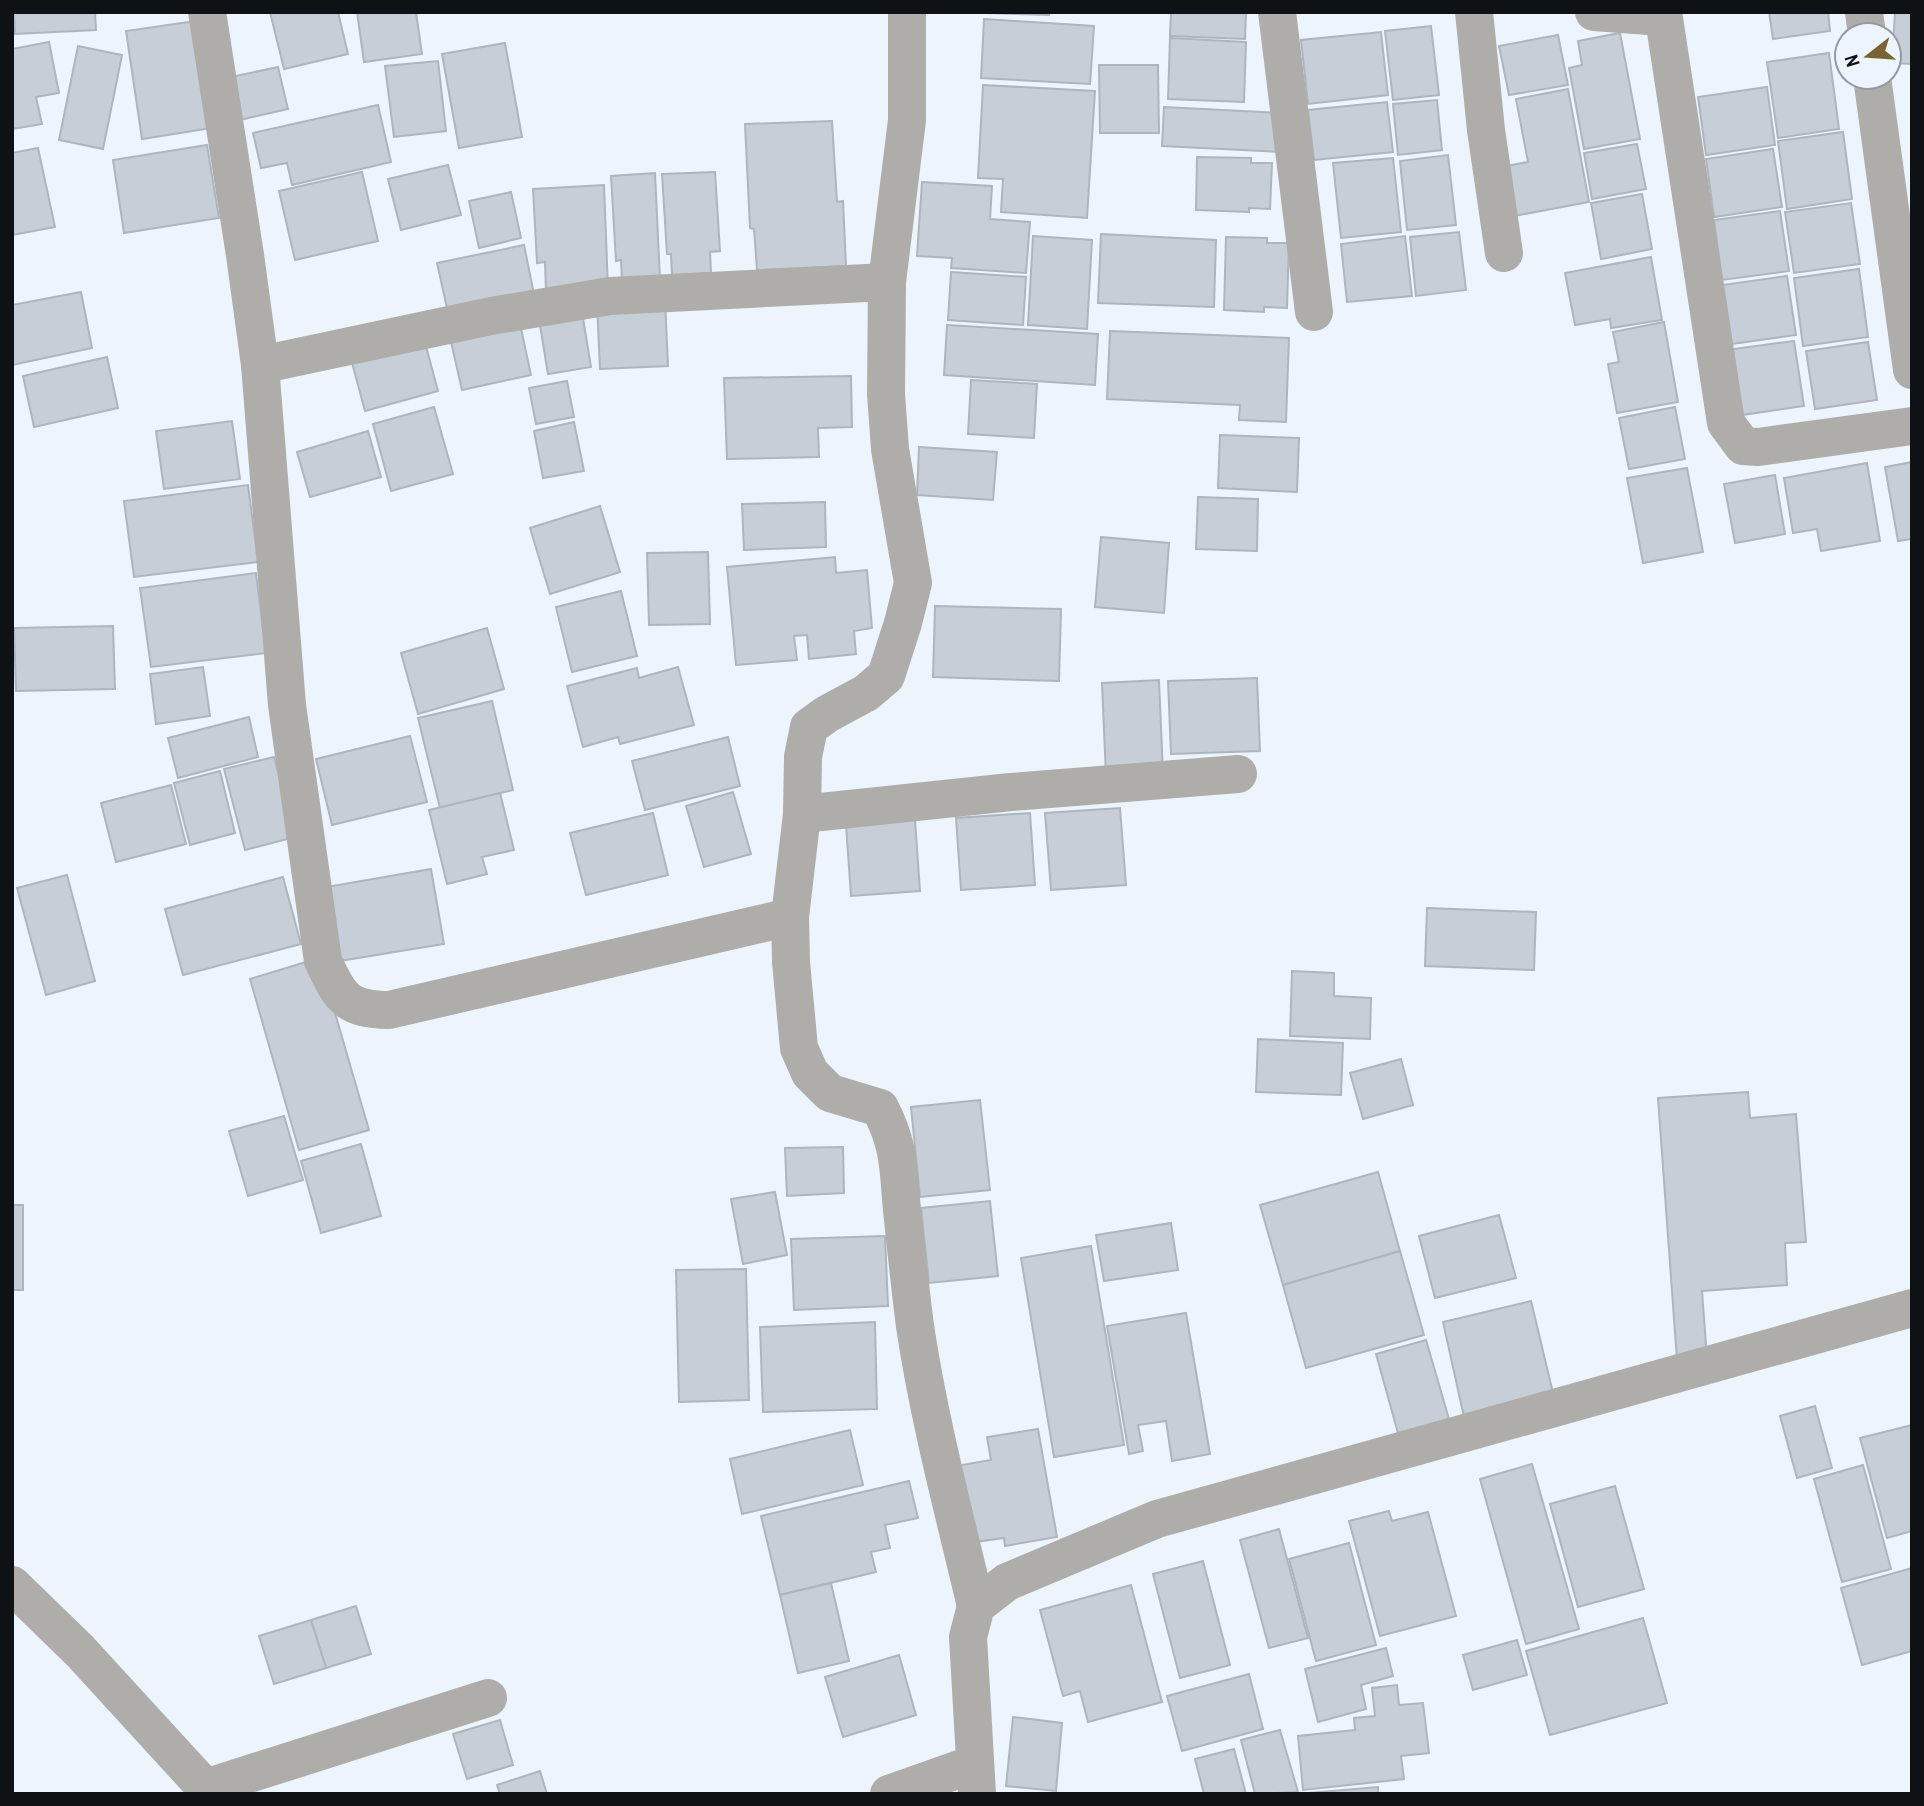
<svg xmlns="http://www.w3.org/2000/svg" width="1924" height="1806" font-family="'Archivo Narrow',sans-serif">
	<style>
		.building { fill: #c6cfd7; stroke: #adb5bd; stroke-width: 2 }
		.lines { fill: none; stroke-linecap: round; stroke-linejoin: round }
		.minor { stroke: #afada9; stroke-width: 38 }
	</style>
	<rect width="100%" height="100%" fill="#ecf5fe"/>
	<g class="building">
		<polygon points="14,12 95,12 96,30 15,34"/>
		<polygon points="270,12 338,12 348,54 284,69"/>
		<polygon points="357,12 416,12 422,54 364,62"/>
		<polygon points="987,12 1049,12 1049,15 987,13"/>
		<polygon points="1171,12 1246,12 1245,39 1170,36"/>
		<polygon points="1769,12 1828,12 1830,31 1773,39"/>
		<polygon points="1895,12 1912,12 1912,64 1892,63"/>
		<polygon points="984,19 1094,26 1090,84 981,78"/>
		<polygon points="196,21 212,128 142,139 126,31"/>
		<polygon points="1431,26 1439,95 1393,100 1385,31"/>
		<polygon points="1381,32 1388,95 1308,104 1301,40"/>
		<polygon points="1620,33 1640,139 1584,149 1569,68 1582,65 1578,41"/>
		<polygon points="1558,35 1568,85 1509,95 1499,46"/>
		<polygon points="1170,38 1246,42 1244,102 1168,99"/>
		<polygon points="49,42 59,93 36,97 42,124 12,129 12,49"/>
		<polygon points="505,43 522,137 459,148 442,54"/>
		<polygon points="78,46 122,55 103,149 59,140"/>
		<polygon points="1829,53 1839,129 1778,138 1767,62"/>
		<polygon points="438,61 446,131 394,137 385,66"/>
		<polygon points="1099,65 1158,65 1159,133 1100,133"/>
		<polygon points="278,67 288,109 240,120 231,77"/>
		<polygon points="983,85 1095,91 1087,218 1001,212 1003,179 978,178"/>
		<polygon points="1767,87 1775,145 1706,155 1698,97"/>
		<polygon points="1568,89 1589,202 1514,216 1506,166 1528,162 1516,99"/>
		<polygon points="1437,100 1442,150 1398,155 1393,104"/>
		<polygon points="1387,102 1393,152 1314,160 1308,110"/>
		<polygon points="378,105 391,162 292,185 287,163 261,168 253,133"/>
		<polygon points="1164,107 1282,113 1280,152 1162,146"/>
		<polygon points="832,121 837,202 843,201 846,266 757,270 754,229 750,228 745,124"/>
		<polygon points="1843,132 1852,199 1787,209 1778,141"/>
		<polygon points="1637,144 1646,189 1592,199 1584,153"/>
		<polygon points="207,145 219,218 124,233 113,160"/>
		<polygon points="38,148 55,227 12,235 12,153"/>
		<polygon points="1773,149 1782,207 1714,217 1706,159"/>
		<polygon points="1448,155 1456,225 1407,230 1400,161"/>
		<polygon points="1197,157 1251,158 1251,163 1272,163 1270,209 1249,208 1249,212 1196,210"/>
		<polygon points="1393,158 1401,232 1341,238 1333,163"/>
		<polygon points="448,165 461,215 401,230 388,179"/>
		<polygon points="362,172 378,241 295,260 279,191"/>
		<polygon points="715,172 720,251 710,252 711,273 672,275 671,254 667,254 662,174"/>
		<polygon points="655,173 660,280 622,283 621,260 616,261 611,176"/>
		<polygon points="922,182 992,186 990,219 1030,222 1026,273 951,268 952,258 917,256"/>
		<polygon points="604,185 608,289 546,292 545,262 537,263 533,189"/>
		<polygon points="511,192 521,238 479,248 469,201"/>
		<polygon points="1642,194 1652,249 1601,259 1591,203"/>
		<polygon points="1851,203 1860,264 1794,273 1785,212"/>
		<polygon points="1780,211 1789,271 1722,280 1714,220"/>
		<polygon points="1459,232 1466,290 1416,296 1410,237"/>
		<polygon points="1101,234 1216,240 1214,307 1098,303"/>
		<polygon points="1033,236 1092,240 1087,329 1028,325"/>
		<polygon points="1405,236 1412,296 1347,302 1341,244"/>
		<polygon points="1226,237 1267,238 1267,243 1289,243 1287,308 1264,307 1264,312 1224,310"/>
		<polygon points="524,245 535,299 449,317 437,263"/>
		<polygon points="1651,257 1662,320 1611,328 1610,319 1575,325 1565,273"/>
		<polygon points="1859,269 1868,337 1803,346 1794,278"/>
		<polygon points="951,272 1026,277 1023,325 948,320"/>
		<polygon points="1787,276 1796,335 1731,344 1722,285"/>
		<polygon points="81,292 92,348 12,365 12,305"/>
		<polygon points="665,300 668,366 600,369 597,303"/>
		<polygon points="581,306 591,367 548,374 538,313"/>
		<polygon points="519,319 531,375 462,390 449,333"/>
		<polygon points="1664,322 1678,402 1617,413 1608,364 1619,362 1613,332"/>
		<polygon points="947,325 1098,334 1095,385 944,375"/>
		<polygon points="1110,331 1289,338 1286,422 1239,420 1240,405 1107,399"/>
		<polygon points="424,339 438,391 365,411 351,359"/>
		<polygon points="1794,341 1804,406 1742,415 1733,349"/>
		<polygon points="1868,342 1877,400 1815,409 1806,351"/>
		<polygon points="107,357 118,408 34,427 23,376"/>
		<polygon points="851,376 852,427 818,428 819,457 727,459 724,378"/>
		<polygon points="971,380 1037,384 1034,438 968,434"/>
		<polygon points="567,381 574,417 536,424 529,388"/>
		<polygon points="434,407 453,474 391,491 373,424"/>
		<polygon points="1675,407 1685,459 1629,469 1619,418"/>
		<polygon points="232,421 240,479 164,489 156,431"/>
		<polygon points="574,422 584,471 543,478 534,431"/>
		<polygon points="368,431 381,477 310,497 297,452"/>
		<polygon points="1220,435 1299,438 1297,492 1218,488"/>
		<polygon points="919,447 997,452 993,500 917,495"/>
		<polygon points="1912,462 1912,539 1898,541 1885,467"/>
		<polygon points="1867,463 1880,541 1821,551 1817,529 1793,533 1784,478"/>
		<polygon points="1687,468 1703,552 1643,563 1627,478"/>
		<polygon points="1775,475 1785,534 1735,543 1724,484"/>
		<polygon points="248,485 258,562 134,577 124,501"/>
		<polygon points="1198,497 1258,499 1257,551 1196,549"/>
		<polygon points="825,502 826,547 744,550 742,504"/>
		<polygon points="600,506 620,572 550,594 530,528"/>
		<polygon points="1101,537 1169,543 1164,613 1095,607"/>
		<polygon points="708,552 710,624 649,625 647,553"/>
		<polygon points="835,557 836,573 867,570 872,628 854,631 856,654 809,659 807,635 794,636 797,660 736,665 727,567"/>
		<polygon points="256,573 266,653 151,667 140,588"/>
		<polygon points="621,591 637,656 572,672 556,607"/>
		<polygon points="935,606 1061,609 1059,681 933,677"/>
		<polygon points="113,626 115,689 16,691 14,628"/>
		<polygon points="487,628 504,689 418,714 401,653"/>
		<polygon points="203,667 210,716 156,724 150,674"/>
		<polygon points="678,667 694,725 620,744 618,737 583,747 567,686 637,668 639,678"/>
		<polygon points="1257,678 1260,751 1171,754 1168,681"/>
		<polygon points="1159,680 1163,774 1106,777 1102,683"/>
		<polygon points="492,701 513,790 440,808 418,718"/>
		<polygon points="249,717 258,757 178,778 168,738"/>
		<polygon points="410,736 427,802 332,825 316,759"/>
		<polygon points="728,737 740,786 645,810 632,761"/>
		<polygon points="274,757 295,837 245,850 224,769"/>
		<polygon points="220,771 235,833 190,845 174,783"/>
		<polygon points="171,785 186,844 116,862 101,803"/>
		<polygon points="733,792 751,854 704,867 686,806"/>
		<polygon points="500,793 514,850 482,857 487,874 447,884 429,810"/>
		<polygon points="1120,808 1126,885 1051,890 1045,813"/>
		<polygon points="653,813 668,875 586,895 570,833"/>
		<polygon points="1030,813 1035,885 961,890 956,818"/>
		<polygon points="915,820 920,891 851,896 846,825"/>
		<polygon points="431,869 444,944 327,963 315,889"/>
		<polygon points="67,875 95,981 46,995 17,888"/>
		<polygon points="283,877 301,944 183,975 165,909"/>
		<polygon points="1427,908 1536,912 1534,970 1425,966"/>
		<polygon points="319,958 369,1130 299,1150 250,979"/>
		<polygon points="1292,971 1334,973 1334,996 1371,998 1370,1039 1290,1036"/>
		<polygon points="1258,1039 1343,1043 1341,1095 1256,1092"/>
		<polygon points="1401,1059 1413,1105 1363,1119 1350,1073"/>
		<polygon points="1748,1092 1750,1118 1796,1114 1806,1242 1785,1243 1787,1285 1702,1291 1707,1358 1677,1360 1658,1098"/>
		<polygon points="980,1100 990,1190 920,1197 911,1107"/>
		<polygon points="284,1116 303,1180 248,1196 229,1131"/>
		<polygon points="361,1144 381,1216 321,1233 301,1161"/>
		<polygon points="843,1147 844,1193 787,1196 785,1148"/>
		<polygon points="1378,1172 1400,1251 1283,1285 1260,1205"/>
		<polygon points="775,1192 787,1255 743,1264 731,1199"/>
		<polygon points="990,1201 998,1276 929,1283 921,1208"/>
		<rect x="12" y="1205" width="11" height="85"/>
		<polygon points="1499,1215 1516,1278 1435,1298 1419,1236"/>
		<polygon points="1171,1223 1178,1270 1104,1281 1096,1235"/>
		<polygon points="885,1236 888,1306 794,1310 791,1239"/>
		<polygon points="1091,1246 1124,1445 1054,1457 1021,1258"/>
		<polygon points="1400,1251 1424,1335 1306,1368 1283,1285"/>
		<polygon points="746,1269 749,1400 679,1402 676,1270"/>
		<polygon points="1531,1301 1554,1397 1464,1417 1443,1322"/>
		<polygon points="1186,1313 1210,1454 1172,1461 1166,1421 1138,1425 1143,1451 1129,1454 1107,1326"/>
		<polygon points="875,1322 877,1409 763,1412 760,1327"/>
		<polygon points="1426,1340 1449,1419 1398,1433 1376,1354"/>
		<polygon points="1815,1406 1832,1468 1797,1478 1780,1416"/>
		<polygon points="1912,1425 1912,1531 1887,1538 1860,1438"/>
		<polygon points="1038,1429 1057,1537 1005,1546 1004,1538 968,1543 956,1466 991,1460 987,1437"/>
		<polygon points="850,1430 863,1485 742,1514 730,1459"/>
		<polygon points="1532,1464 1579,1629 1526,1644 1480,1479"/>
		<polygon points="1863,1465 1891,1569 1842,1582 1814,1479"/>
		<polygon points="909,1481 918,1518 885,1525 890,1548 871,1552 876,1572 780,1595 761,1516"/>
		<polygon points="1615,1486 1644,1589 1578,1607 1550,1504"/>
		<polygon points="1389,1511 1392,1521 1428,1512 1456,1616 1380,1636 1349,1521"/>
		<polygon points="1279,1529 1308,1638 1269,1648 1240,1540"/>
		<polygon points="1349,1543 1376,1645 1316,1661 1289,1559"/>
		<polygon points="1203,1561 1230,1665 1180,1678 1153,1574"/>
		<polygon points="1912,1568 1912,1651 1862,1665 1841,1588"/>
		<polygon points="831,1583 849,1661 798,1673 780,1595"/>
		<polygon points="1131,1585 1162,1702 1088,1722 1080,1691 1063,1696 1040,1610"/>
		<polygon points="356,1606 371,1654 326,1668 311,1620"/>
		<polygon points="1643,1618 1667,1703 1550,1735 1526,1651"/>
		<polygon points="311,1620 326,1668 274,1684 259,1636"/>
		<polygon points="1517,1640 1527,1675 1473,1690 1463,1655"/>
		<polygon points="1386,1648 1393,1676 1361,1685 1366,1709 1318,1722 1305,1669"/>
		<polygon points="899,1655 916,1715 843,1737 825,1677"/>
		<polygon points="1249,1674 1263,1729 1182,1751 1167,1696"/>
		<polygon points="1397,1685 1399,1705 1423,1703 1429,1753 1401,1756 1404,1779 1303,1790 1298,1736 1355,1730 1354,1718 1375,1716 1372,1688"/>
		<polygon points="1013,1717 1062,1723 1056,1791 1006,1786"/>
		<polygon points="500,1720 513,1765 467,1779 453,1734"/>
		<polygon points="1280,1730 1298,1792 1255,1794 1241,1740"/>
		<polygon points="1234,1749 1246,1794 1204,1794 1195,1759"/>
		<polygon points="540,1771 547,1794 500,1794 497,1785"/>
		<polygon points="1378,1787 1378,1794 1308,1793"/>
	</g>
	<g class="lines">
		<g class="minor">
			<path d="M207 12 245 255 260 365 287 705 323 961C341 998 345 1009 389 1010L790 917"/>
			<path d="M907 12V120L887 282 886 394 890 449 913 583 903 623 886 676 866 693 827 714 809 727 803 757 802 814 790 917 791 962 799 1048 810 1073 830 1093 880 1108C900 1147 898 1167 902 1210 906 1248 910 1287 915 1326 929 1420 954 1513 976 1606"/>
			<polyline points="1277,12 1314,312"/>
			<polyline points="1474,12 1486,130 1504,253"/>
			<polyline points="1594,12 1663,17"/>
			<polyline points="1663,12 1726,423 1743,446 1758,447 1912,426"/>
			<polyline points="1864,12 1867,35"/>
			<polyline points="1872,77 1912,370"/>
			<polyline points="260,365 491,316 610,296 887,282"/>
			<polyline points="802,814 1011,792 1238,774"/>
			<polyline points="12,1585 80,1651 211,1794"/>
			<polyline points="205,1788 488,1698"/>
			<polyline points="889,1794 974,1764"/>
			<polyline points="977,1794 968,1637 976,1606 1007,1582 1157,1519 1912,1308"/>
		</g>
	</g>
	<rect width="1924" height="1806" fill="none" stroke="#0f1215" stroke-width="28"/>
	<g transform="translate(1868 56) rotate(253)"><circle r="33" fill="#ecf5fe" stroke="#949aa1" stroke-width="2"/>
	<path d="M0-5L12 26L0 18L-12 26Z" fill="#786433"/>
	<text y="-10" font-size="19" font-weight="bold" text-anchor="middle" fill="#0f1215">N</text>
	</g>
</svg>
